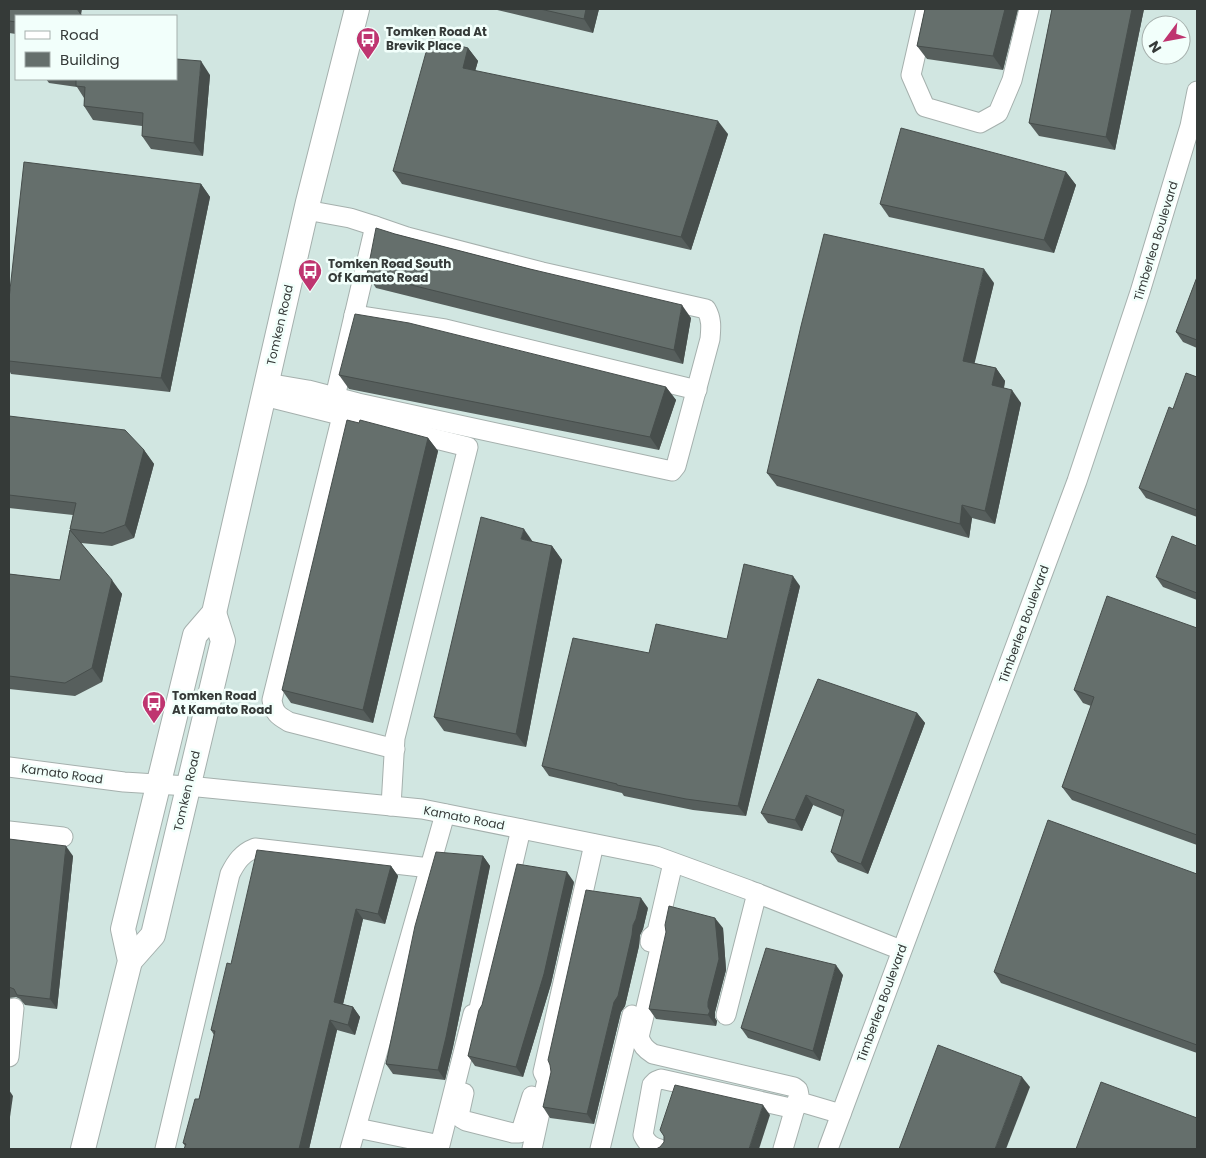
<svg xmlns="http://www.w3.org/2000/svg" width="1206" height="1158" font-family="Poppins,sans-serif">
	<style>
		.built { fill: #d1e6e1; fill-rule: evenodd }
		.lines { fill: none; stroke-linecap: round; stroke-linejoin: round }
		.minor-casing { stroke: #a5b0ad; stroke-width: 21 }
		.major-casing { stroke: #a5b0ad; stroke-width: 26 }
		.minor { stroke: #fff; stroke-width: 19 }
		.major { stroke: #fff; stroke-width: 24 }
		.wall { fill: #575f5d }
		.shaded-wall { fill: #474e4c }
		.building { fill: #656f6c; stroke: #474e4c }
		.labels { text-anchor: middle; stroke-width: 5; stroke-linejoin: round; paint-order: stroke }
		.poi-label { font-size: 12px; font-weight: bold; fill: #353a38; stroke: #f2fffb; text-anchor: start }
		.street-label { font-size: 12px; fill: #353a38; stroke: #f2fffb }
	</style>
	<rect width="100%" height="100%" fill="#e5f1ee"/>
	<path class="built" d="M9 9H1197V1149H9ZM16 16H176V79H16ZM1151 25H1181V55H1151Z"/>
	<g class="lines">
		<g class="minor-casing">
			<g id="minor">
				<polyline points="926,9 911,75 925,107 980,123 998,113 1012,80 1029,9"/>
				<polyline points="354,315 445,329 697,390"/>
				<path d="M267 383 308 390 358 403 672 471 676 466 710 339C711 328 712 319 706 309L542 272 407 237 375 226 350 218 306 210"/>
				<polyline points="264,396 468,447 395,738 391,806"/>
				<polyline points="335,397 375,226"/>
				<path d="M342 416 272 700C274 714 279 716 289 722L395 749"/>
				<polyline points="9,767 124,782 188,786 422,809 656,856 749,890 901,950"/>
				<polyline points="9,831 63,837"/>
				<path d="M657 932 662 940 639 1037C642 1045 645 1049 653 1054L794 1087 798 1090 799 1095 797 1101 841 1114"/>
				<polyline points="650,942 651,937 657,932 673,863"/>
				<polyline points="726,1015 757,893"/>
				<polyline points="9,1057 14,1008"/>
				<polyline points="464,1093 460,1111 461,1118 466,1121 513,1133 519,1133 522,1128 532,1096"/>
				<polyline points="357,1128 440,1145 473,1014 478,1013 521,829"/>
				<path d="M165 1149 230 874C236 862 242 853 255 848L430 868"/>
				<polyline points="350,1149 445,814"/>
				<polyline points="532,1149 547,1080 543,1072 594,844"/>
				<polyline points="600,1149 632,1015"/>
				<path d="M660 1149C651 1147 647 1143 643 1135L652 1085 656 1081 661 1079 795 1109"/>
				<polyline points="783,1149 797,1101"/>
				<polyline points="828,1149 1077,481 1140,292 1190,126 1197,91"/>
			</g>
		</g>
		<g class="major-casing">
			<g id="major">
				<polyline points="130,961 153,935 223,641 214,613"/>
				<polyline points="83,1149 130,961 123,929 195,635 214,613 308,202 357,9"/>
			</g>
		</g>
		<use href="#minor" class="minor"/>
		<use href="#major" class="major"/>
	</g>
	<g class="wall">
		<polygon points="9,9 81,14 16,16 16,34 9,33"/>
		<polygon points="493,9 599,9 593,33"/>
		<polygon points="925,9 1018,9 1003,70 927,59 917,46"/>
		<polygon points="1052,9 1144,9 1115,150 1039,136 1029,123"/>
		<polygon points="468,48 478,61 475,71 728,134 691,250 402,184 393,171"/>
		<polygon points="210,75 203,156 151,149 142,136 142,126 93,120 84,106 84,98 77,87 49,83 46,79 176,79"/>
		<polygon points="1066,172 1076,185 1054,253 889,217 880,204"/>
		<polygon points="201,184 210,197 170,392 11,374 9,370 9,299"/>
		<polygon points="395,234 530,269 691,318 683,364 376,288 367,274"/>
		<polygon points="1197,277 1197,348 1183,342 1176,332"/>
		<polygon points="994,283 974,363 996,368 1005,381 1004,388 1021,403 995,524 972,518 969,538 777,486 767,473"/>
		<polygon points="339,375 666,387 676,400 659,450 349,389"/>
		<polygon points="1197,377 1197,517 1146,498 1139,488 1173,409"/>
		<polygon points="9,416 144,450 154,464 134,538 112,546 81,543 122,594 102,682 75,696 9,689 9,574 60,580 73,515 9,508"/>
		<polygon points="428,438 438,451 373,723 291,703 282,690"/>
		<polygon points="533,542 552,546 562,560 526,747 444,731 434,717"/>
		<polygon points="1197,546 1197,600 1163,587 1156,577"/>
		<polygon points="800,586 746,816 693,810 624,796 622,793 549,776 542,766 649,653 727,639"/>
		<polygon points="1197,628 1197,845 1072,800 1062,787 1091,706 1083,703 1074,690"/>
		<polygon points="917,713 925,723 868,874 838,862 831,852 842,817 813,805 802,831 768,823 761,813"/>
		<polygon points="9,839 73,856 57,1009 25,1005 20,999 16,997 9,998"/>
		<polygon points="483,856 490,866 453,1047 445,1080 393,1074 386,1064"/>
		<polygon points="391,866 398,876 385,924 363,919 343,1004 353,1007 360,1017 355,1035 337,1030 309,1149 184,1149 185,1146 183,1143 199,1099 214,1035 211,1030 231,964"/>
		<polygon points="1197,874 1197,1053 1001,983 994,972"/>
		<polygon points="574,882 551,984 523,1077 475,1066 468,1056 482,1005"/>
		<polygon points="648,908 643,929 640,935 639,946 625,1006 621,1012 594,1124 550,1118 543,1107"/>
		<polygon points="723,928 726,970 715,1012 715,1018 717,1021 716,1026 656,1019 649,1009"/>
		<polygon points="843,975 820,1061 748,1038 741,1028"/>
	</g>
	<g class="shaded-wall">
		<polygon points="76,9 82,9 81,15"/>
		<polygon points="586,9 599,9 593,33 584,19"/>
		<polygon points="1005,9 1018,9 1003,70 993,56"/>
		<polygon points="1132,9 1144,9 1115,150 1106,137"/>
		<polygon points="468,48 478,61 472,82 463,68"/>
		<polygon points="201,61 210,75 203,156 194,143"/>
		<polygon points="718,121 728,134 691,250 681,237"/>
		<polygon points="1066,172 1076,185 1054,253 1044,240"/>
		<polygon points="201,184 210,197 170,392 161,378"/>
		<polygon points="984,269 994,283 972,374 963,361"/>
		<polygon points="682,305 691,318 683,364 674,350"/>
		<polygon points="996,368 1005,381 1002,398 992,385"/>
		<polygon points="666,387 676,400 659,450 650,437"/>
		<polygon points="1012,390 1021,403 995,524 985,511"/>
		<polygon points="428,438 438,451 373,723 363,710"/>
		<polygon points="144,450 154,464 134,538 125,525"/>
		<polygon points="962,505 972,518 969,538 960,524"/>
		<polygon points="524,529 533,542 521,539"/>
		<polygon points="552,546 562,560 526,747 516,734"/>
		<polygon points="793,576 800,586 746,816 738,806"/>
		<polygon points="112,580 122,594 102,682 92,668"/>
		<polygon points="917,713 925,723 868,874 861,864"/>
		<polygon points="806,795 813,805 802,831 795,820"/>
		<polygon points="66,846 73,856 57,1009 50,999"/>
		<polygon points="483,856 490,866 453,1047 445,1080 438,1070"/>
		<polygon points="391,866 398,876 385,924 378,914"/>
		<polygon points="567,872 574,882 551,984 523,1077 516,1067"/>
		<polygon points="641,898 648,908 643,929 640,935 639,946 625,1006 621,1012 594,1124 587,1114 633,925"/>
		<polygon points="356,909 363,919 341,1013 334,1002"/>
		<polygon points="715,918 723,928 726,970 715,1012 715,1018 717,1021 716,1026 708,1015 708,1007"/>
		<polygon points="836,965 843,975 820,1061 813,1051"/>
		<polygon points="353,1007 360,1017 355,1035 348,1025"/>
		<polygon points="330,1020 337,1030 309,1149 299,1149"/>
		<polygon points="1022,1077 1030,1087 1006,1149 995,1149"/>
		<polygon points="9,1090 13,1096 9,1124"/>
		<polygon points="763,1105 770,1115 759,1149 749,1149"/>
	</g>
	<g class="building">
		<polygon points="9,9 77,9 82,16 16,16 16,22 9,21"/>
		<polygon points="540,9 586,9 584,19"/>
		<polygon points="925,9 1005,9 993,56 917,46"/>
		<polygon points="1052,9 1132,9 1106,137 1029,123"/>
		<polygon points="430,38 468,48 463,68 718,121 681,237 393,171"/>
		<polygon points="176,59 201,61 194,143 142,136 143,113 84,106 85,87 76,86 76,79 176,79"/>
		<polygon points="901,128 1066,172 1044,240 880,204"/>
		<polygon points="24,162 201,184 161,378 9,361 9,299"/>
		<polygon points="376,228 395,234 530,269 682,305 674,350 367,274"/>
		<polygon points="824,234 984,269 963,361 996,368 992,385 1012,390 985,511 962,505 960,524 767,473 801,326"/>
		<polygon points="1197,277 1197,340 1176,332"/>
		<polygon points="355,314 409,323 666,387 650,437 339,375"/>
		<polygon points="1186,373 1197,377 1197,510 1139,488 1169,407 1173,409"/>
		<polygon points="9,416 125,430 144,450 125,525 103,533 70,529 76,503 9,495"/>
		<polygon points="347,420 359,423 360,420 428,438 363,710 282,690"/>
		<polygon points="481,517 524,529 521,539 552,546 516,734 434,717"/>
		<polygon points="70,530 112,580 92,668 65,683 9,676 9,574 60,580"/>
		<polygon points="1172,536 1197,546 1197,593 1156,577"/>
		<polygon points="744,564 793,576 738,806 686,799 617,785 617,784 542,766 573,638 649,653 656,624 727,639"/>
		<polygon points="1107,596 1197,628 1197,835 1062,787 1094,697 1074,690"/>
		<polygon points="818,679 917,713 861,864 831,852 844,810 806,795 795,820 761,813"/>
		<polygon points="1048,820 1197,874 1197,1045 994,972"/>
		<polygon points="9,839 66,846 50,999 17,995 14,989 9,987"/>
		<polygon points="257,850 391,866 378,914 356,909 334,1002 353,1007 348,1025 330,1020 299,1149 184,1149 186,1144 183,1143 195,1099 199,1099 215,1031 211,1030 227,963 231,964"/>
		<polygon points="436,852 483,856 446,1037 438,1070 386,1064 415,926"/>
		<polygon points="517,864 567,872 544,974 516,1067 468,1056 479,1010 482,1005"/>
		<polygon points="586,890 641,898 636,919 633,925 632,935 618,996 614,1002 587,1114 543,1107 551,1072 550,1065 548,1060"/>
		<polygon points="669,906 715,918 719,959 708,1002 708,1007 710,1011 708,1015 649,1009 666,932 665,925"/>
		<polygon points="766,948 836,965 813,1051 741,1028"/>
		<polygon points="938,1045 1022,1077 995,1149 899,1149"/>
		<polygon points="1101,1082 1197,1118 1197,1149 1076,1149"/>
		<polygon points="675,1085 763,1105 749,1149 656,1149 660,1147 664,1142 664,1136 660,1130"/>
	</g>
	<defs>
		<g id="bus-pin" transform="scale(1.25)"><path d="M0 17L-7.5 6A9.5 9.5 0 1 1 7.5 6Z" fill="#bf3570" stroke="#f2fffb"/><path d="M-5-6H5V4H4V6H2V4H-2V6H-4V4H-5ZM-3.5-4V0h7V-4ZM-3.5 1.2v1.5H-2V1.2ZM2 1.2v1.5H3.5V1.2Z" fill="#fff"/></g>
	</defs>
	<g fill-rule="evenodd">
		<use href="#bus-pin" x="368" y="39"/>
		<use href="#bus-pin" x="310" y="271"/>
		<use href="#bus-pin" x="154" y="703"/>
	</g>
	<g class="labels">
		<g class="poi-label">
			<text x="386" y="36">Tomken Road At<tspan x="386" dy="14">Brevik Place</tspan></text>
			<text x="328" y="268">Tomken Road South<tspan x="328" dy="14">Of Kamato Road</tspan></text>
			<text x="172" y="700">Tomken Road<tspan x="172" dy="14">At Kamato Road</tspan></text>
		</g>
		<g class="street-label">
			<text transform="translate(1156 241) rotate(-73)" y="4">Timberlea Boulevard</text>
			<text transform="translate(280 325) rotate(-77)" y="4">Tomken Road</text>
			<text transform="translate(1024 624) rotate(-70)" y="4">Timberlea Boulevard</text>
			<text transform="translate(62 774) rotate(8)" y="4">Kamato Road</text>
			<text transform="translate(187 791) rotate(-77)" y="4">Tomken Road</text>
			<text transform="translate(464 818) rotate(11)" y="4">Kamato Road</text>
			<text transform="translate(882 1003) rotate(-70)" y="4">Timberlea Boulevard</text>
		</g>
	</g>
	<rect width="1206" height="1158" fill="none" stroke="#353a38" stroke-width="20"/>
	<rect x="15" y="15" width="162" height="65" fill="#f2fffb" stroke="#a6b0ad"/>
	<rect x="25" y="31" width="25" height="8" fill="#ffffff" stroke="#a6b0ad"/>
	<text x="60" y="40" font-size="15" fill="#353a38">Road</text>
	<rect x="25" y="52" width="25" height="15" fill="#656f6c" stroke="#a6b0ad"/>
	<text x="60" y="65" font-size="15" fill="#353a38">Building</text>
	<g transform="translate(1166 40) rotate(238)"><circle r="24" fill="#f2fffb" stroke="#a6b0ad"/>
	<path d="M0-4L9 19L0 12L-9 19Z" fill="#bf3570"/>
	<text y="-8" font-size="14" font-weight="bold" text-anchor="middle" fill="#353a38">N</text>
	</g>
</svg>
